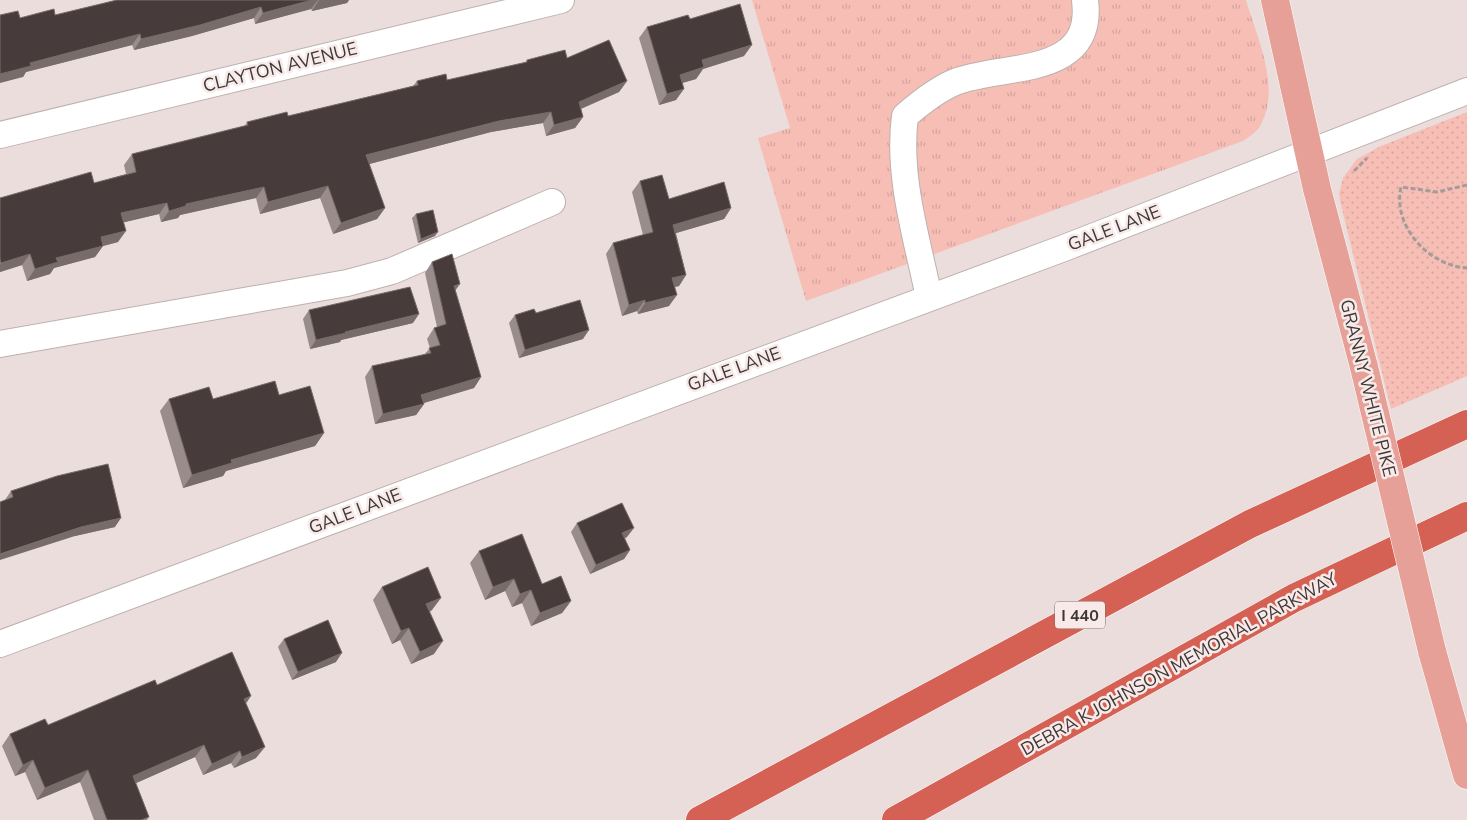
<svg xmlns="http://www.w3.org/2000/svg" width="1467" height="820" font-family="'Nunito Sans',sans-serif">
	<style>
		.grass { fill: url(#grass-tufts) }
		.park { fill: url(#park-dots) }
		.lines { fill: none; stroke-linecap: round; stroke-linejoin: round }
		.minor-casing { stroke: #bdb1ae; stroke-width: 28 }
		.major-casing { stroke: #fff; stroke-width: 29 }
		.highway-casing { stroke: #fff; stroke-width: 29 }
		.path { stroke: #a59b99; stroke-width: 3; stroke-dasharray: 5 2.5; stroke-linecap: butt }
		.minor { stroke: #fff; stroke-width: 26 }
		.major { stroke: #e6a098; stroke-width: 28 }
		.highway { stroke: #d56054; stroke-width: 28 }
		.major-bridge-casing { stroke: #fff; stroke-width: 29; stroke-linecap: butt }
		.major-bridge { stroke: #e6a098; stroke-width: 28 }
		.wall { fill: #998c8b }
		.shaded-wall { fill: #786c6b }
		.building { fill: #473c3b; stroke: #786c6b }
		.labels { text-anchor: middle; stroke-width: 5; stroke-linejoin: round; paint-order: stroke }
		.shield { fill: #f8eae8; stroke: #766e6d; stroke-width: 1 }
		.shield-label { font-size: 16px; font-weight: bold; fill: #3e3938 }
		.street-label { font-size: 18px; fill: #3e3938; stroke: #f8eae8 }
	</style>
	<defs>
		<pattern id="grass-tufts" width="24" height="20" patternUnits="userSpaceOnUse" patternTransform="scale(1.25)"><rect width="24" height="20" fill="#f7beb6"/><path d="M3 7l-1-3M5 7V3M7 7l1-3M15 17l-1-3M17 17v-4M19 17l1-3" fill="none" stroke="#d5a49d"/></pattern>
		<pattern id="park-dots" width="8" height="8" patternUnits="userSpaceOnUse" patternTransform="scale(1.25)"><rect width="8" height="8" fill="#f7beb6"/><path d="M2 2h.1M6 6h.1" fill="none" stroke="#d5a49d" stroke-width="1.8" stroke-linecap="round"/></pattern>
	</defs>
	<rect width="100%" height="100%" fill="#ebdddb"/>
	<path class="grass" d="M752 0H1246C1257 38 1282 88 1260 126 1257 132 1249 137 1243 141L806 301 758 138 790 128Z"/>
	<polygon class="park" points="1467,112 1467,376 1391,409 1341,205 1339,194 1343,178 1357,159 1381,146"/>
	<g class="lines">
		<g class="minor-casing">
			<g id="minor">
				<polyline points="0,135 561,0"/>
				<path d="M929 297C917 239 897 176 905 116 920 103 936 90 955 82 1002 63 1095 79 1085 0"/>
				<polyline points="0,344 347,283 392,271 552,202"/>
				<polyline points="0,644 1064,248 1467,91"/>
			</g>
		</g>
		<g class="major-casing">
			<g id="major">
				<polyline points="1275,0 1317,189 1364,367"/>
				<polyline points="1432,651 1467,775"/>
			</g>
		</g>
		<g class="highway-casing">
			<g id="highway">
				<polyline points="700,820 1250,524 1467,424"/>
				<polyline points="896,820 1294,598 1467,516"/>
			</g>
		</g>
		<g class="path">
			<polyline points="1354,171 1367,158"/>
			<path d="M1467 185 1437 192 1401 187C1392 226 1429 266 1467 268"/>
		</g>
		<use href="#minor" class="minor"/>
		<use href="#major" class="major"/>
		<use href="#highway" class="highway"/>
		<g class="major-bridge-casing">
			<polyline id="major-bridge" points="1364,367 1432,651"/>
		</g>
		<use href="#major-bridge" class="major-bridge"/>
	</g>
	<g class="wall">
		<polygon points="117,0 349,0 347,3 312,11 311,9 255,24 254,18 192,36 134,50 132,45 26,72 23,77 20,18 55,15"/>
		<polygon points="690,19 744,56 703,69 696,79 682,83 676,100 659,105 639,38 647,27"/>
		<polygon points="567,58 627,81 619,92 581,109 583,117 575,128 546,136 543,123 491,132 369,164 385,208 377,219 333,234 320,198 260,214 256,198 180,215 178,218 161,222 159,214 124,222 118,242 103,246 95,257 54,268 50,274 27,281 22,265 0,272 0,198 94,183 126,174 124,165 132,154 245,126 247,122 288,116 413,86 417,81 447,80 525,63 527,60"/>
		<polygon points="640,181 669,199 731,208 724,219 676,233 686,275 679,286 675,287 669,306 638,314 637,311 622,316 606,254 613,243 643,235 632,192"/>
		<polygon points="416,214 435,236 418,243 412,218"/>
		<polygon points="432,262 455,291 481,377 474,388 423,403 424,404 416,415 375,424 365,377 372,366 424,355 430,348 427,339 434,328 437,327 425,273"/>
		<polygon points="309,310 413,323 341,340 340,342 310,349 303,319"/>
		<polygon points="536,313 583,339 519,358 509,323 515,315"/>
		<polygon points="279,395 324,433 315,446 226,471 223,476 183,488 160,411 169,399 213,399"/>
		<polygon points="11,491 115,527 75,536 5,500"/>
		<polygon points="577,523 627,537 625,538 630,550 624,559 590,574 571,532"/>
		<polygon points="479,551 542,584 571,601 562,613 531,626 522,603 512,607 505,591 485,600 470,563"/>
		<polygon points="382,587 432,610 430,612 434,654 411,664 400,640 392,644 373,600"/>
		<polygon points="284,639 336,662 292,680 278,647"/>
		<polygon points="157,685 246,704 256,758 234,768 231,763 203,775 195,757 136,783 149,817 147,820 94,820 80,782 37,800 25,772 15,776 2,746 10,734 48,725"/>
	</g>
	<g class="shaded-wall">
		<polygon points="312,0 318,0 311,9 255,24 263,13"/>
		<polygon points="319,0 349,0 347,3 312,11"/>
		<polygon points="261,7 254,18 192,36 134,50 141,39"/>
		<polygon points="140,34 132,45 26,72 23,77 0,83 0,74 30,63"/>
		<polygon points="752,45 744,56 703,69 696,79 672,86 680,75 702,60"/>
		<polygon points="627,81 619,92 571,113 579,102"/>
		<polygon points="684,89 676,100 659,105 667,94"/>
		<polygon points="551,112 543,123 491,132 358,167 366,155 499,121"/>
		<polygon points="583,117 575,128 546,136 554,125"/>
		<polygon points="328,186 320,198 260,214 268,202"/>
		<polygon points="264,187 256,198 180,215 178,218 161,222 169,211 186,204"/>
		<polygon points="167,203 159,214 113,225 121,213"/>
		<polygon points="385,208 377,219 333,234 341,223"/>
		<polygon points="731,208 724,219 666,236 673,225"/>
		<polygon points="126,231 118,242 103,246 95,257 54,268 50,274 27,281 35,269 56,258 101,237"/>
		<polygon points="438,232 435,236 418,243 421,239"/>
		<polygon points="30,254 22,265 0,272 0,265 1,263"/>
		<polygon points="686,275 679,286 665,289 672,278"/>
		<polygon points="460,284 452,295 454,286"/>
		<polygon points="677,295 669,306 638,314 645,303"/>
		<polygon points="645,300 637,311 622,316 629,305"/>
		<polygon points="419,314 413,323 341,340 340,342 310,349 316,340 345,332"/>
		<polygon points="589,330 583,339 519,358 525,350"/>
		<polygon points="481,377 474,388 414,406 421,395"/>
		<polygon points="424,404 416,415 375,424 383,414"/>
		<polygon points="324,433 315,446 226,471 223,476 183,488 192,475 231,460"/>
		<polygon points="121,518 115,527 75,536 0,560 0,554 81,527"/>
		<polygon points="634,528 627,537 616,542 622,533"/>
		<polygon points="630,550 624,559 590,574 596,565"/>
		<polygon points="514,579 505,591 485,600 493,587"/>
		<polygon points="531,590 522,603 512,607 520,594"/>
		<polygon points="441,598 432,610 418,617 426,604"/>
		<polygon points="571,601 562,613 531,626 540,613"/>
		<polygon points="409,628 400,640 392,644 401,631"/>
		<polygon points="443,641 434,654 411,664 420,652"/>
		<polygon points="342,653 336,662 292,680 298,672"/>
		<polygon points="251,696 243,708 244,699"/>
		<polygon points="204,745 195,757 125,788 133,776"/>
		<polygon points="265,747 256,758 234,768 242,757"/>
		<polygon points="240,751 231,763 203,775 212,764"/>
		<polygon points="33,760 25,772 15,776 23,765"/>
		<polygon points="88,770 80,782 37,800 45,788"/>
	</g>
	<g class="building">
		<polygon points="117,0 312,0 263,13 261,7 200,25 141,39 140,34 30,63 31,66 0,74 0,15 18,11 20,18 54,9 55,15"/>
		<polygon points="740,4 752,45 702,60 704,67 680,75 684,89 667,94 647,27 688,15 690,19"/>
		<polygon points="609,40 627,81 579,102 583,117 554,125 551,112 499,121 366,155 385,208 341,223 328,186 268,202 264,187 186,204 186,206 169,211 167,203 121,213 126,231 101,237 103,246 56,258 58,262 35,269 30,254 1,263 0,259 0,198 91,172 94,183 136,172 132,154 248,125 247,122 287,112 288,116 418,85 417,81 446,74 447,80 527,62 527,60 565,50 567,58"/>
		<polygon points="662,175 669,199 724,182 731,208 673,225 686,275 672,278 677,295 645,303 645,300 629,305 613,243 653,232 640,181"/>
		<polygon points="433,210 438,232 421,239 416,214"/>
		<polygon points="452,254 460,284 454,286 481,377 421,395 424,404 383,414 372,366 431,353 429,348 440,345 434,328 446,324 432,262"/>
		<polygon points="410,287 419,314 345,332 346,333 316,340 309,310"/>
		<polygon points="580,300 589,330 525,350 515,315 534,309 536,313"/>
		<polygon points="275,381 279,395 310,386 324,433 231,460 232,463 192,475 169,399 209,387 213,399"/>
		<polygon points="108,464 121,518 81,527 0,554 0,502 13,497 11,491 57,476"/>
		<polygon points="622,503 634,528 622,533 630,550 596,565 577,523"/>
		<polygon points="522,534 542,584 561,576 571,601 540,613 531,590 520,594 514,579 493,587 479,551"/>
		<polygon points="428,567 441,598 426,604 443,641 420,652 409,628 401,631 382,587"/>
		<polygon points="328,620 342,653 298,672 284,639"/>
		<polygon points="232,652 251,696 244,699 265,747 242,757 240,751 212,764 204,745 133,776 149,817 141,820 107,820 88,770 45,788 33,760 23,765 10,734 45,719 48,725 155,680 157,685"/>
	</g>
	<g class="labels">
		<rect class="shield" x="1055" y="601.5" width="50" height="27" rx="4"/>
		<g class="shield-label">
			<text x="1080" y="621">I 440</text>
		</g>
		<g class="street-label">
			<text transform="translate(280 67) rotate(-14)" y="6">CLAYTON AVENUE</text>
			<text transform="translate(1114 228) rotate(-21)" y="6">GALE LANE</text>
			<text transform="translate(734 369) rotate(-20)" y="6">GALE LANE</text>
			<text transform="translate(1368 388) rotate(76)" y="6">GRANNY WHITE PIKE</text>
			<text transform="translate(355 511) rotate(-21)" y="6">GALE LANE</text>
			<text transform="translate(1179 664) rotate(-29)" y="6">DEBRA K JOHNSON MEMORIAL PARKWAY</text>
		</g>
	</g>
</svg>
